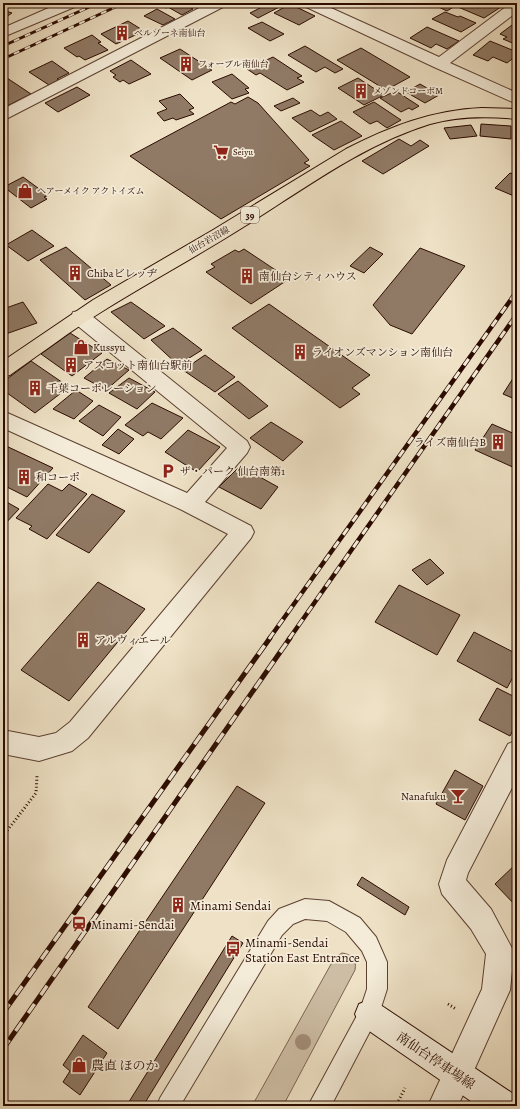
<svg xmlns="http://www.w3.org/2000/svg" width="520" height="1109" font-family="Alegreya,'Noto Serif JP',serif">
	<style>
		.green { fill: #cdbda4; stroke: #7c6452 }
		.building { fill: #907a66; stroke: #2b0b00 }
		.lines { fill: none; stroke-linecap: round; stroke-linejoin: round }
		.service-casing { stroke: #5c4031; stroke-width: 2 }
		.minor-casing { stroke: #5c4031; stroke-width: 2 }
		.secondary-casing { stroke: #2b0b00; stroke-width: 2 }
		.primary-casing { stroke: #2b0b00; stroke-width: 2 }
		.path { stroke: #2b0b00; stroke-width: 3; stroke-dasharray: 1 2.5; stroke-linecap: butt }
		.service { fill: #f4ecd9; fill-rule: evenodd }
		.minor { fill: #f4ecd9; fill-rule: evenodd }
		.secondary { fill: #f4ecd9; fill-rule: evenodd }
		.primary { fill: #eee1c5; fill-rule: evenodd }
		.rail-far2-casing { stroke: #2b0b00; stroke-width: 3 }
		.rail-far1-casing { stroke: #2b0b00; stroke-width: 4.5 }
		.rail-casing { stroke: #2b0b00; stroke-width: 5 }
		.rail-far2 { stroke: #f4ecd9; stroke-width: 2; stroke-dasharray: 6; stroke-linecap: butt }
		.rail-far1 { stroke: #f4ecd9; stroke-width: 3; stroke-dasharray: 8; stroke-linecap: butt }
		.rail { stroke: #f4ecd9; stroke-width: 3.5; stroke-dasharray: 11; stroke-linecap: butt }
		.tree { fill: #a28d78 }
		.labels { text-anchor: middle; stroke-width: 3.5; stroke-linejoin: round; paint-order: stroke }
		.far-poi-label { font-size: 9px; fill: #2b0b00; stroke: #f4ecd9; text-anchor: start }
		.far-street-label { font-size: 9px; fill: #2b0b00; stroke: #f4ecd9 }
		.shield { fill: #f4ecd9; stroke: #674e41; stroke-width: 1 }
		.shield-label { font-size: 10px; font-weight: bold; fill: #2b0b00 }
		.poi-label { font-size: 11px; fill: #2b0b00; stroke: #f4ecd9; text-anchor: start }
		.near-poi-label { font-size: 13px; fill: #2b0b00; stroke: #f4ecd9; text-anchor: start }
		.near-street-label { font-size: 13px; fill: #2b0b00; stroke: #f4ecd9 }
	</style>
	<rect width="100%" height="100%" fill="#eee1c5"/>
	<filter id="stains"><feTurbulence type="fractalNoise" baseFrequency=".005" numOctaves="4"/><feColorMatrix values="0 0 0 0 .2 0 0 0 0 .09 0 0 0 0 .02 0 0 0 .5 -.17"/></filter>
	<radialGradient id="worn" r=".72"><stop offset=".6" stop-color="#630" stop-opacity="0"/><stop offset="1" stop-color="#630" stop-opacity=".3"/></radialGradient>
	<path class="green" d="M342 953C352 954 357 960 355 970L283 1106H252L335 957Z"/>
	<g class="building">
		<polygon points="163,3 182,3 193,9 182,15 168,7 166,8 160,5"/>
		<polygon points="254,3 287,3 258,18 250,13 262,7"/>
		<polygon points="430,3 460,3 447,11"/>
		<polygon points="464,3 491,3 501,7 484,18 458,7"/>
		<polygon points="290,4 315,16 299,25 274,13"/>
		<polygon points="157,9 175,19 163,25 144,16"/>
		<polygon points="3,10 12,13 3,19"/>
		<polygon points="445,12 458,17 460,16 476,23 461,32 432,19"/>
		<polygon points="128,21 144,31 116,44 101,34"/>
		<polygon points="262,22 284,34 270,41 248,28"/>
		<polygon points="512,25 517,27 517,45 503,39 507,37 500,34"/>
		<polygon points="427,27 459,41 447,49 436,44 431,48 410,38"/>
		<polygon points="92,35 101,42 98,43 108,50 85,60 79,56 77,57 64,48"/>
		<polygon points="490,41 517,52 517,55 507,63 493,57 488,61 473,55"/>
		<polygon points="305,46 343,69 335,73 325,67 316,72 288,55"/>
		<polygon points="361,48 410,77 386,90 337,60"/>
		<polygon points="180,49 212,70 192,80 160,58"/>
		<polygon points="273,57 302,76 297,78 304,82 287,90 260,73 256,75 247,69"/>
		<polygon points="131,60 151,74 129,84 123,80 120,82 113,77 116,75 110,71"/>
		<polygon points="52,61 69,73 57,79 59,80 49,85 29,72"/>
		<polygon points="232,74 249,88 245,89 249,93 232,99 212,82"/>
		<polygon points="4,76 31,94 3,108"/>
		<polygon points="358,78 384,95 364,105 338,88"/>
		<polygon points="420,84 439,95 425,103 406,92"/>
		<polygon points="77,87 90,95 58,112 45,103"/>
		<polygon points="396,91 419,106 412,110 409,108 401,112 380,98"/>
		<polygon points="180,94 194,108 189,110 194,114 176,120 173,118 164,121 157,113 167,109 159,101"/>
		<polygon points="248,97 258,103 309,160 304,163 310,166 221,219 130,156 231,102 235,104"/>
		<polygon points="293,98 300,103 281,111 274,106"/>
		<polygon points="374,102 401,120 387,128 377,121 370,124 353,112"/>
		<polygon points="311,110 320,116 328,112 337,119 310,132 292,118"/>
		<polygon points="341,121 362,136 334,150 312,135"/>
		<polygon points="481,124 511,126 511,139 480,136"/>
		<polygon points="471,125 477,136 450,139 444,128"/>
		<polygon points="399,139 411,146 420,140 429,146 383,174 362,161"/>
		<polygon points="510,173 517,175 517,193 514,196 495,188"/>
		<polygon points="23,177 42,191 44,191 49,195 44,197 47,199 31,208 4,187"/>
		<polygon points="32,230 54,246 28,261 6,245"/>
		<polygon points="66,247 111,285 85,300 40,260"/>
		<polygon points="370,247 383,254 364,273 350,266"/>
		<polygon points="420,248 465,266 412,334 390,325 373,305"/>
		<polygon points="244,249 289,279 251,304 206,272 215,267 211,264 235,250 239,252"/>
		<polygon points="23,302 37,323 3,335 3,309"/>
		<polygon points="131,302 165,326 144,339 111,312"/>
		<polygon points="269,304 370,375 352,388 360,394 340,408 232,328"/>
		<polygon points="173,328 202,350 178,365 151,340"/>
		<polygon points="70,333 102,353 72,376 41,354"/>
		<polygon points="205,355 235,377 215,392 183,370"/>
		<polygon points="107,359 129,370 106,390 84,378"/>
		<polygon points="31,361 69,387 35,413 3,390 3,382"/>
		<polygon points="517,372 517,400 503,394"/>
		<polygon points="129,378 155,392 137,409 109,393"/>
		<polygon points="238,381 268,406 249,419 218,394"/>
		<polygon points="76,390 93,401 74,419 53,409"/>
		<polygon points="152,403 183,418 161,439 148,432 143,436 125,425"/>
		<polygon points="99,405 121,417 103,436 79,421"/>
		<polygon points="271,422 303,442 283,461 250,438"/>
		<polygon points="492,424 517,435 517,469 475,450"/>
		<polygon points="118,429 134,439 119,454 102,445"/>
		<polygon points="188,430 220,447 197,472 165,452"/>
		<polygon points="4,445 53,468 27,497 3,485 3,446"/>
		<polygon points="240,466 278,487 261,509 219,487"/>
		<polygon points="48,484 62,491 69,484 87,494 47,539 29,529 32,526 16,518"/>
		<polygon points="92,494 125,511 89,553 56,535"/>
		<polygon points="3,500 19,509 3,526"/>
		<polygon points="430,559 444,573 427,585 412,570"/>
		<polygon points="98,582 145,609 69,701 21,670"/>
		<polygon points="399,585 460,615 437,655 375,622"/>
		<polygon points="474,632 517,654 515,662 517,663 517,670 507,688 457,661"/>
		<polygon points="497,688 517,698 517,722 510,736 479,720"/>
		<polygon points="455,770 483,786 465,820 436,804"/>
		<polygon points="237,786 265,803 118,1029 88,1007"/>
		<polygon points="517,863 517,907 495,884"/>
		<polygon points="362,877 409,907 405,915 357,885"/>
		<polygon points="232,936 243,943 143,1106 128,1106 127,1105"/>
		<polygon points="83,1035 107,1053 80,1095 63,1082 70,1071 63,1065"/>
	</g>
	<g class="lines">
		<g class="service-casing">
			<polygon id="service" points="305,899 329,901 360,918 376,937 387,962 387,989 379,1014 331,1106 308,1106 360,1010 367,989 367,962 362,951 346,932 327,921 305,919 293,924 282,935 180,1106 157,1106 160,1098 268,921 279,909"/>
		</g>
		<g class="minor-casing">
			<g id="minor">
				<polygon points="60,3 79,3 77,6 3,37 3,28"/>
				<polygon points="209,3 227,3 225,6 8,118 3,120 3,109"/>
				<polygon points="302,3 320,3 439,57 511,3 517,3 517,12 450,63 517,93 517,104 434,67 304,6"/>
				<polygon points="80,311 87,312 247,441 250,447 247,453 205,502 251,526 254,532 251,538 88,738 72,751 39,761 3,754 3,730 39,737 56,733 70,722 228,534 182,510 3,428 3,411 187,493 227,448 73,322 71,317 73,312"/>
				<polygon points="517,740 517,778 468,873 466,880 491,909 514,952 510,990 458,1106 428,1106 482,989 486,954 471,929 442,894 439,884 447,860 508,744"/>
			</g>
		</g>
		<g class="secondary-casing">
			<polygon id="secondary" points="369,1000 379,1004 515,1095 517,1106 478,1106 359,1024 355,1014 359,1004"/>
		</g>
		<g class="primary-casing">
			<path id="primary" d="M482 108 517 109V119C488 116 458 116 430 124 362 145 304 189 245 226 193 259 138 288 87 321 61 338 36 357 10 375L3 377V361L93 300 213 230 346 149C389 127 432 110 482 108Z"/>
		</g>
		<g class="path">
			<polyline points="3,836 36,793 37,776"/>
			<polyline points="448,1004 456,1009"/>
			<polyline points="397,1104 405,1088"/>
		</g>
		<use href="#service" class="service"/>
		<use href="#minor" class="minor"/>
		<use href="#secondary" class="secondary"/>
		<use href="#primary" class="primary"/>
		<g class="rail-far2-casing">
			<g id="rail-far2">
				<polyline points="3,46 98,3"/>
				<polyline points="3,59 124,3"/>
			</g>
		</g>
		<g class="rail-far1-casing">
			<g id="rail-far1">
				<polyline points="269,639 517,291"/>
				<polyline points="289,639 517,314"/>
			</g>
		</g>
		<g class="rail-casing">
			<g id="rail">
				<polyline points="3,1013 270,638"/>
				<polyline points="3,1049 290,638"/>
			</g>
		</g>
		<use href="#rail-far2" class="rail-far2"/>
		<use href="#rail-far1" class="rail-far1"/>
		<use href="#rail" class="rail"/>
	</g>
	<circle class="tree" cx="303" cy="1042" r="8"/>
	<defs>
		<g id="building-bare" transform="scale(1.2)"><path d="M-4-6H4V6H1V3H-1V6H-4ZM-2.5-4.3h1.7v1.8h-1.7ZM.8-4.3h1.7v1.8H.8ZM-2.5-1h1.7V.8h-1.7ZM.8-1h1.7V.8H.8Z" fill="#8f2418" stroke="#f4ecd9" stroke-width="2.5" paint-order="stroke"/></g>
		<g id="supermarket-bare" transform="scale(1.2)"><path d="M-6-5.5h2.5l.6 2H6L4.5 2H-2.5L-4.4-4H-6ZM-1.5 3.2a1.3 1.3 0 1 0 .1 0ZM3 3.2a1.3 1.3 0 1 0 .1 0Z" fill="#8f2418" stroke="#f4ecd9" stroke-width="2.5" paint-order="stroke"/></g>
		<g id="shop-bare" transform="scale(1.2)"><path d="M-5-2.5h2.3a2.7 3.5 0 0 1 5.4 0H5L5.5 6h-11ZM-1.5-2.5h3a1.5 2.3 0 0 0-3 0Z" fill="#8f2418" stroke="#f4ecd9" stroke-width="2.5" paint-order="stroke"/></g>
		<g id="parking-bare" transform="scale(1.2)"><path d="M-3.5-5.5H1a3.5 3.5 0 0 1 0 7H-1V5.5H-3.5ZM-1-3.4V-.6H.8a1.4 1.4 0 0 0 0-2.8Z" fill="#8f2418" stroke="#f4ecd9" stroke-width="2.5" paint-order="stroke"/></g>
		<g id="bar-bare" transform="scale(1.2)"><path d="M-6-5H6L.8 .8V4.5H3.5V6h-7V4.5H-.8V.8Z" fill="#8f2418" stroke="#f4ecd9" stroke-width="2.5" paint-order="stroke"/></g>
		<g id="station-bare" transform="scale(1.2)"><path d="M-3-6H3Q5-6 5-4V2Q5 4 3 4L4.5 6H3L1.5 4h-3L-3 6H-4.5L-3 4Q-5 4-5 2V-4Q-5-6-3-6ZM-3.5-4v3h7v-3ZM-3.5 1v1.5H-2V1ZM2 1v1.5H3.5V1Z" fill="#8f2418" stroke="#f4ecd9" stroke-width="2.5" paint-order="stroke"/></g>
		<g id="bus-bare" transform="scale(1.2)"><path d="M-5-6H5V4H4V6H2V4H-2V6H-4V4H-5ZM-3.5-4V0h7V-4ZM-3.5 1.2v1.5H-2V1.2ZM2 1.2v1.5H3.5V1.2Z" fill="#8f2418" stroke="#f4ecd9" stroke-width="2.5" paint-order="stroke"/></g>
	</defs>
	<g fill-rule="evenodd">
		<use href="#building-bare" x="122" y="33"/>
		<use href="#building-bare" x="186" y="64"/>
		<use href="#building-bare" x="361" y="91"/>
		<use href="#supermarket-bare" x="221" y="152"/>
		<use href="#shop-bare" x="25" y="191"/>
		<use href="#building-bare" x="75" y="273"/>
		<use href="#building-bare" x="247" y="276"/>
		<use href="#shop-bare" x="81" y="347"/>
		<use href="#building-bare" x="300" y="352"/>
		<use href="#building-bare" x="71" y="365"/>
		<use href="#building-bare" x="35" y="388"/>
		<use href="#building-bare" x="498" y="442"/>
		<use href="#parking-bare" x="168" y="471"/>
		<use href="#building-bare" x="24" y="477"/>
		<use href="#building-bare" x="83" y="640"/>
		<use href="#bar-bare" x="458" y="796"/>
		<use href="#building-bare" x="178" y="905"/>
		<use href="#station-bare" x="79" y="924"/>
		<use href="#bus-bare" x="233" y="949"/>
		<use href="#shop-bare" x="79" y="1065"/>
	</g>
	<g class="labels">
		<g class="far-poi-label">
			<text x="134" y="36">ベルゾーネ南仙台</text>
			<text x="198" y="67">フォーブル南仙台</text>
			<text x="373" y="94">メゾンドコーポM</text>
			<text x="233" y="155">Seiyu</text>
			<text x="37" y="194">ヘアーメイク アクトイズム</text>
		</g>
		<g class="far-street-label">
			<text transform="translate(209 240) rotate(-30)" y="3">仙台岩沼線</text>
		</g>
		<rect class="shield" x="241" y="207" width="18" height="16" rx="3"/>
		<g class="shield-label">
			<text x="250" y="219">39</text>
		</g>
		<g class="poi-label">
			<text x="87" y="277">Chibaビレッヂ</text>
			<text x="259" y="280">南仙台シティハウス</text>
			<text x="93" y="351">Kussyu</text>
			<text x="312" y="356">ライオンズマンション南仙台</text>
			<text x="83" y="369">アスコット南仙台駅前</text>
			<text x="47" y="392">千葉コーポレーション</text>
			<text x="486" y="446" text-anchor="end">ライズ南仙台B</text>
			<text x="180" y="475">ザ・パーク 仙台南第1</text>
			<text x="36" y="481">和コーポ</text>
			<text x="95" y="644">アルヴィエール</text>
			<text x="446" y="800" text-anchor="end">Nanafuku</text>
		</g>
		<g class="near-poi-label">
			<text x="190" y="910">Minami Sendai</text>
			<text x="91" y="929">Minami-Sendai</text>
			<text x="245" y="947">Minami-Sendai<tspan x="245" dy="15">Station East Entrance</tspan></text>
			<text x="91" y="1070">農直 ほのか</text>
		</g>
		<g class="near-street-label">
			<text transform="translate(436 1060) rotate(34)" y="5">南仙台停車場線</text>
		</g>
	</g>
	<rect width="520" height="1109" fill="none" stroke="#eee1c5" stroke-width="16"/>
	<rect x="4" y="4" width="512" height="1101" fill="none" stroke="#2b0b00" stroke-width="2"/>
	<rect x="8" y="8" width="504" height="1093" fill="none" stroke="#2b0b00"/>
	<rect width="100%" height="100%" filter="url(#stains)"/>
	<rect width="100%" height="100%" fill="url(#worn)"/>
</svg>
